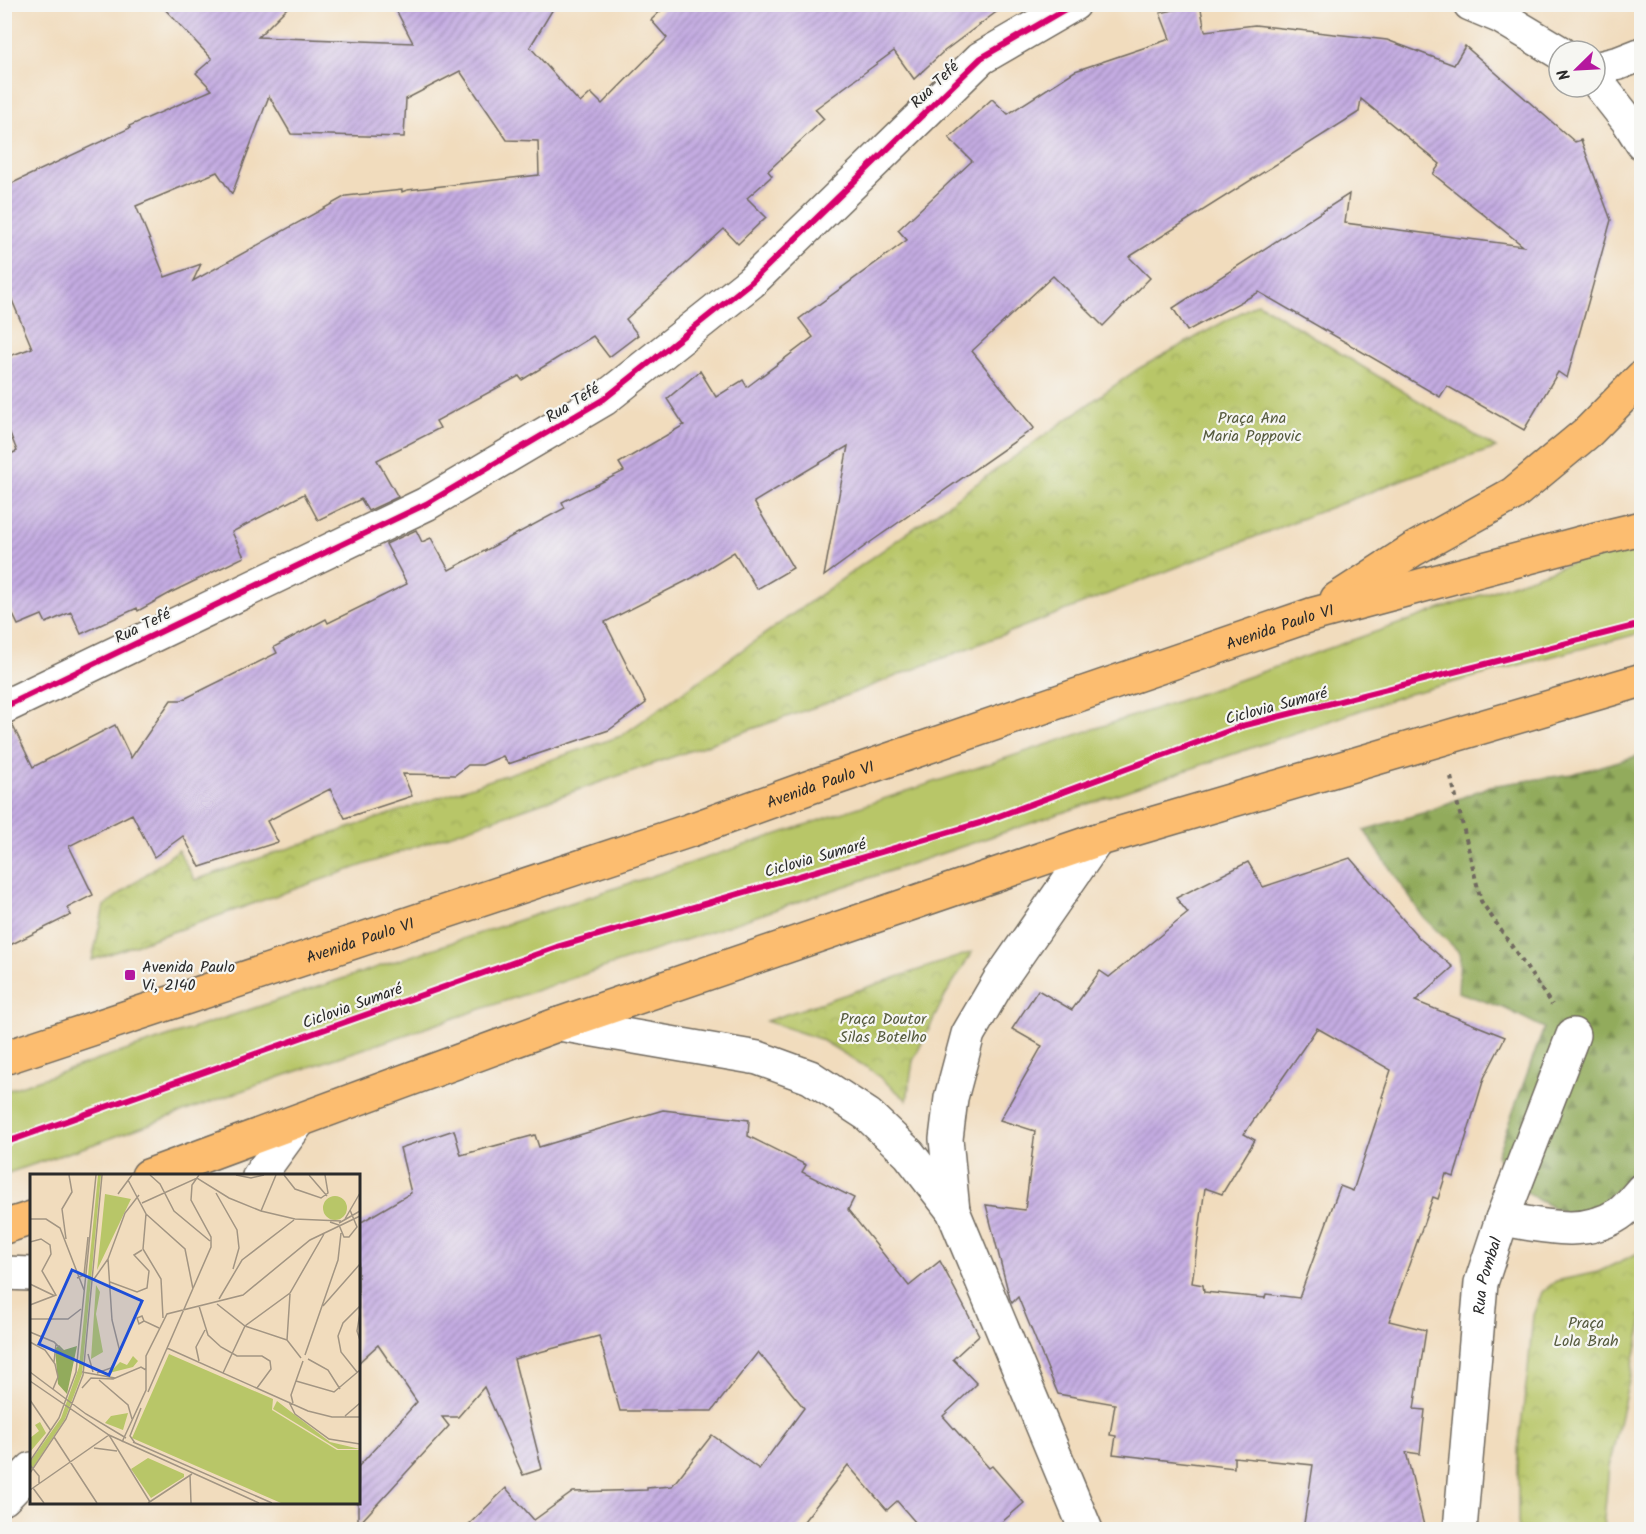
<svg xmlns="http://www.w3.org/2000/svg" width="1646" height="1534" font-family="Kalam,sans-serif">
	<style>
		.grass { fill: #b8c668; stroke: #72784a; stroke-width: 1.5 }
		.forest { fill: url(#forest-firs); stroke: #5e6b44; stroke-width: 1.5 }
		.park { fill: url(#park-crowns); stroke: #72784a; stroke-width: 1.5 }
		.building { fill: url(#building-hatch); fill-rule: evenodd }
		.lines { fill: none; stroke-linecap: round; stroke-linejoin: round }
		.street-casing { stroke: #70695e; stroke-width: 36 }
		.primary-casing { stroke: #70695e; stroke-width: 36 }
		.path { stroke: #70695e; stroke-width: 4; stroke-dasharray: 4.5 4.5; stroke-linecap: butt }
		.street { stroke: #fff; stroke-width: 33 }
		.primary { stroke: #fcbd6f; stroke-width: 33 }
		.cycleway-casing { stroke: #f6f6f2; stroke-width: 10 }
		.cycleway { stroke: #d6006c; stroke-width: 6 }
		.poi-dot { fill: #b5179e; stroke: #f6f6f2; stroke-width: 2 }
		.labels { text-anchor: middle; stroke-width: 4.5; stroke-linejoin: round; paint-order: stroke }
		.street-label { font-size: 16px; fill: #2b2b2b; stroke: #f6f6f2 }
		.park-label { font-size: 16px; fill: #555a3d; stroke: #f6f6f2 }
		.poi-label { font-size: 16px; fill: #2b2b2b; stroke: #f6f6f2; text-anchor: start }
		.inset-road { fill: none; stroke: #a29583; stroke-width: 1.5 }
		.view { fill: #1d4ed8; fill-opacity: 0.15; stroke: #1d4ed8; stroke-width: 3 }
		.inset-edge { fill: none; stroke: #2b2b2b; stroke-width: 3 }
	</style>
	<defs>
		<pattern id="forest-firs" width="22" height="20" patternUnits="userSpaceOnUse" patternTransform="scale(1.5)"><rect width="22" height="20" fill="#92ab5c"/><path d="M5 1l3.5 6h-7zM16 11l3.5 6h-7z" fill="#778b4c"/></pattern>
		<pattern id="park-crowns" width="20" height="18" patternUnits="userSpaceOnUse" patternTransform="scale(1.5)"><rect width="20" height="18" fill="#b8c668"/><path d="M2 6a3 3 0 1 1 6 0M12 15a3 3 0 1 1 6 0" fill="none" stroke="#9eaa5a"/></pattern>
		<pattern id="building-hatch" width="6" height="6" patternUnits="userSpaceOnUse" patternTransform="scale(1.5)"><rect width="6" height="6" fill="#c4ace2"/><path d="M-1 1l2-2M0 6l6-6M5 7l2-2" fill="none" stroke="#9f8cb7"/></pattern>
	</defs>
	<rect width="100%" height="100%" fill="#f6f6f2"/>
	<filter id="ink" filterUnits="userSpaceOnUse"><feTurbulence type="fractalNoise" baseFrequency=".0167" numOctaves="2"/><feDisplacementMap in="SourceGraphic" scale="12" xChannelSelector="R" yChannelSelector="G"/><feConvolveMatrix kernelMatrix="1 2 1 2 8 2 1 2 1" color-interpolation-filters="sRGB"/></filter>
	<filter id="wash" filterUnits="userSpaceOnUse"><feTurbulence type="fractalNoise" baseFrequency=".008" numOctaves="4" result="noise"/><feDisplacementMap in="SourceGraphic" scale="24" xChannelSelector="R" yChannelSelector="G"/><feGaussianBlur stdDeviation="1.35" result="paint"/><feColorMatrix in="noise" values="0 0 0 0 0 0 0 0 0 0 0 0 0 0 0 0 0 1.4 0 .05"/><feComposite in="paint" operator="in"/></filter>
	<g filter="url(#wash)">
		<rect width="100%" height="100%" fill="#f1dcbd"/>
		<polygon class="grass" points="1641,545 1641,633 1405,695 1088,804 280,1077 100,1142 5,1174 5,1091 1199,694 1606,551"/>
		<polygon class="forest" points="1641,755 1641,1150 1627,1178 1598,1208 1567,1214 1538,1200 1509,1179 1497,1155 1544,1028 1504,1008 1458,992 1460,953 1423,917 1364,830 1426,812 1490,786 1572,774"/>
		<g class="park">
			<polygon points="1258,303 1496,448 1414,475 835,700 92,960 104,906 178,850 195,880 621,736 1138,369"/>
			<polygon points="972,952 946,994 913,1061 907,1100 871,1070 820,1039 766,1021"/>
			<polygon points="1641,1250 1641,1329 1609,1467 1603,1529 1518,1529 1518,1449 1528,1370 1533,1315 1542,1292 1556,1281 1598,1272 1636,1254"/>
		</g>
		<g id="blocks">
			<g class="building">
				<path d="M160 4H291L258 37 413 43 393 4H556L530 47 580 103 591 93 602 104 667 38 651 20 668 4H1007L943 52 914 79 894 51 815 109 824 119 768 171 772 176 747 198 766 217 738 244 724 229 626 319 638 335 609 357 593 336 522 380 519 376 436 421 440 428 377 460 398 497 368 511 361 499 318 520 304 494 232 532 244 557 172 592 138 611 137 608 81 634 71 612 46 623 42 615 18 625 4 596V457L17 451 4 418V358L32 348 4 281V187L130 128 129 126 212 90 196 73 212 59ZM460 71 507 140 538 141 539 175 407 190 402 192V190L346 196 193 281 201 264 165 277 136 206 217 172 232 194 269 96 291 134 404 137 406 99Z"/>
				<polygon points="1200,4 1205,31 1255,25 1387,40 1454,65 1465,46 1575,142 1581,140 1611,220 1567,378 1558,372 1524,430 1447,386 1440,397 1259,292 1187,331 1173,308 1349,194 1345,223 1523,246 1433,174 1440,164 1361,99 1359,112 1129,257 1150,278 1103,326 1053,276 972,351 1034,428 872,541 824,576 848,446 754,502 793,568 757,589 734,552 692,578 605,622 646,703 609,730 508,764 503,756 482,765 468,765 455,775 403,774 412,796 345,818 330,789 267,821 278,842 200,867 183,836 154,857 132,814 69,846 93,895 67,908 71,915 4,948 4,725 12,724 33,767 115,725 131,758 171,700 182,700 277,653 274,647 326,619 328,623 407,584 386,544 416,530 422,542 431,538 449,570 565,508 562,502 624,471 619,463 684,425 667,399 700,371 716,397 743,380 747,387 813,337 799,319 907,240 898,230 972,161 949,138 992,99 1008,114 1075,71 1170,39 1160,13"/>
				<path d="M1350 858 1420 939 1453 967 1415 1001 1505 1037 1484 1078 1454 1177 1446 1174 1438 1199 1433 1197 1389 1321 1426 1330 1414 1409 1425 1410 1420 1454 1406 1452 1425 1530H1303L1313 1465 1234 1457V1468L1113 1454 1116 1436 1110 1435 1115 1404 1058 1394 1018 1297 1012 1303 1010 1299 986 1205 1025 1210 1035 1131 1000 1120 1042 1046 1012 1029 1038 990 1072 1010 1100 971 1109 977 1188 913 1176 898 1248 862 1263 887ZM1317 1028 1391 1070 1382 1097H1384L1353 1191 1340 1186 1299 1298 1266 1294 1265 1298 1204 1292 1203 1285 1192 1283 1205 1188 1222 1194 1255 1140 1244 1134Z"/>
				<polygon points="663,1110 749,1120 748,1136 806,1165 802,1172 854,1198 848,1210 909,1286 940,1261 979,1335 953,1359 977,1384 943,1416 989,1468 992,1466 1024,1503 993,1530 922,1530 897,1501 887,1510 848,1465 797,1530 463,1530 506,1488 534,1520 573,1492 647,1490 647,1488 672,1486 712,1435 759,1469 804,1408 758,1352 712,1411 620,1411 599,1336 514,1359 542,1469 523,1475 484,1387 458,1417 442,1417 449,1426 358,1525 358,1467 417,1402 378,1345 358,1363 358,1224 411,1193 400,1148 454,1130 461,1155 535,1135 539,1147"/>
			</g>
		</g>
	</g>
	<g filter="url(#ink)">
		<use href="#blocks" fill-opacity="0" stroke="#70695e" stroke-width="1.5"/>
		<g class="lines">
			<g class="street-casing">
				<g id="street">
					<polyline points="1470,4 1501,17 1559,52"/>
					<polyline points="1595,69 1619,63 1642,54"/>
					<polyline points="1595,79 1628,121 1642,143"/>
					<polyline points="4,707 426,504 604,399 751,282 981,58 1074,4"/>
					<polyline points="559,1024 758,1058 810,1077 868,1115 909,1154 953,1211 1086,1530"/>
					<polyline points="259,1176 299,1121"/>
					<polyline points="953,1211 946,1139 951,1098 968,1034 999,981 1097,840"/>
					<path d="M1502 1219C1541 1225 1583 1238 1619 1214 1627 1209 1635 1198 1642 1190"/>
					<polyline points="4,1273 32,1274"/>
					<polyline points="4,1498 32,1469"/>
					<path id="s1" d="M1460 1530 1481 1283 1502 1219 1573 1035"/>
				</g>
			</g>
			<g class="primary-casing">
				<g id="primary">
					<polyline points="1337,599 1414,549 1513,494 1589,431 1642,377"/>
					<path id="s2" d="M4 1058 688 831 813 786 1311 615 1600 538 1642 528"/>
					<polyline points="148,1176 559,1024 1097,840 1642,680"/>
					<polyline points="4,1227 32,1218"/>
				</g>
			</g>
			<polyline class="path" points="1451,777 1481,901 1552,1005"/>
			<use href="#street" class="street"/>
			<use href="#primary" class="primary"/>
			<g class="cycleway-casing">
				<g id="cycleway">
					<polyline points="4,707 426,504 604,399 751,282 981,58 1074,4"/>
					<polyline points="4,1143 557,947 980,823 1242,726 1642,624"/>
				</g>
			</g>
			<use href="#cycleway" class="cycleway"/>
		</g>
	</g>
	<rect class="poi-dot" x="124" y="969" width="12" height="12" rx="3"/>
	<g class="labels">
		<g class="street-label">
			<text transform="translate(934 84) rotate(-44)" y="6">Rua Tefé</text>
			<text transform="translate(572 402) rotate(-32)" y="6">Rua Tefé</text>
			<text transform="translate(142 625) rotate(-26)" y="6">Rua Tefé</text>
			<text dy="6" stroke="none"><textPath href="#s2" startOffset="1347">Avenida Paulo VI</textPath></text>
			<text transform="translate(1276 705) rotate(-15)" y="6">Ciclovia Sumaré</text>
			<text dy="6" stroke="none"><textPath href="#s2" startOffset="861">Avenida Paulo VI</textPath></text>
			<text transform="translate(815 857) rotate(-16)" y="6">Ciclovia Sumaré</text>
			<text dy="6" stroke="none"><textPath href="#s2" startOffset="375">Avenida Paulo VI</textPath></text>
			<text transform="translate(352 1005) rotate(-20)" y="6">Ciclovia Sumaré</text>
			<text dy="6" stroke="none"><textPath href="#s1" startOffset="256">Rua Pombal</textPath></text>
		</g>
		<g class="park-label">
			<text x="1252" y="423">Praça Ana<tspan x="1252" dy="18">Maria Poppovic</tspan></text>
			<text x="883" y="1024">Praça Doutor<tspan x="883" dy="18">Silas Botelho</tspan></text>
			<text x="1586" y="1328">Praça<tspan x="1586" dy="18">Lola Brah</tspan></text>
		</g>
		<g class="poi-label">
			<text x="142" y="972">Avenida Paulo<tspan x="142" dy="18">Vi, 2140</tspan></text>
		</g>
	</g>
	<g transform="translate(30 1174)">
		<rect width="330" height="330" fill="#f1dcbd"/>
		<path d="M68 1H71L52 200 35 245 0 298V288L31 244 49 193ZM10 248 16 259 0 278V264L9 257 5 251Z" fill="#b8c668"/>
		<path d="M29 171 34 176 47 172 37 220 28 210 25 175Z" fill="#92ab5c"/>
		<path d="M139 180 243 225 242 236 307 276H330V329H251L102 264ZM118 284 154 300V303L121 324 101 295Z" fill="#b8c668"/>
		<path d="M75 20 101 25 67 96 71 60ZM293 34a12 12 0 1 1 24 0a12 12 0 1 1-24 0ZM66 111 70 118 66 140 73 178 61 185ZM103 182 108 187 103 193 79 199 90 188 97 191ZM247 227 300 268 330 275H308L243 235ZM98 239 93 256 75 249 81 242Z" fill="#b8c668"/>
		<path class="inset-road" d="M120 1 130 10 144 37 180 67M206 1 221 4 234 1M254 1 265 15 291 24 298 19 295 1M279 1 297 22M98 6 116 40 113 75 131 105 133 144M186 19 207 56 209 74 203 95M88 20 102 1M112 29 167 4 199 24 231 37 265 45 311 47M231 37 246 1M116 40 155 75 163 115M0 45H16L30 54 54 116M315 45 330 19M300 48 309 51 314 63H319L327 53 320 36M309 49 330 37M36 65 32 35 42 18 39 1M0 68 11 65 20 71 21 80 12 97 26 121 0 131M47 104 54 101 58 63M64 105 78 85 95 39 109 21M80 108 107 118 117 114 119 97 104 81 112 76M0 110 25 122M189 125 212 86 264 46M187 130 215 152 257 166M169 132 178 161 191 173 207 182H232L240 187 241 195 227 214M293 132 330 90M330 139 327 157 330 166M0 145H38L51 135M114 147 109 150 107 144 112 142 114 147 129 154M0 158 24 168 33 177M257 166 260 120M257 166 271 184M0 168 15 176 25 190 28 203 23 215M137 174 278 237 302 243H330M58 180 63 198M275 181 308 86 311 59M278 185 298 196 310 215M169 187 166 173 175 156M24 188 26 170M0 198 56 240 96 264M52 198 85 204M327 198 311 178 308 162 313 149 330 132M67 199 81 194 90 178 82 146 78 85M193 199 215 152 260 119 294 60M69 206 98 231 102 245M0 207 79 261 229 329M266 207 304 218 330 196M52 214 61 204 83 205 111 193 116 196M118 218 181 73V63L161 26 162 11 169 1M0 226 21 257M259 228 265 240 299 265 330 270M263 229 261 221 273 187M315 242 330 229M24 263 67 329M92 268 116 216V182L137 140 213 121 280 66 330 42M103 268 242 329M105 269 100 262 111 234M64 274 87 277M0 287 29 244 46 198 66 1M0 291 9 302V310M0 299 36 245 53 201 72 1M160 301 161 329M3 314 14 329M0 316 79 261 120 328M118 329 162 300"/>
		<path class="view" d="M42 96 112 127 79 201 9 170Z"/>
		<rect width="330" height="330" class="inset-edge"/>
	</g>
	<rect width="1646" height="1534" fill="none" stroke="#f6f6f2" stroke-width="24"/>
	<g transform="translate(1577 69) rotate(246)"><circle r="28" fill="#f6f6f2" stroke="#a5a5a2" stroke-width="1.5"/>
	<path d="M0-4.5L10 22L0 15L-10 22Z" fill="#b5179e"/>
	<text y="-9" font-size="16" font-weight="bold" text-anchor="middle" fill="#2b2b2b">N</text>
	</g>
</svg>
